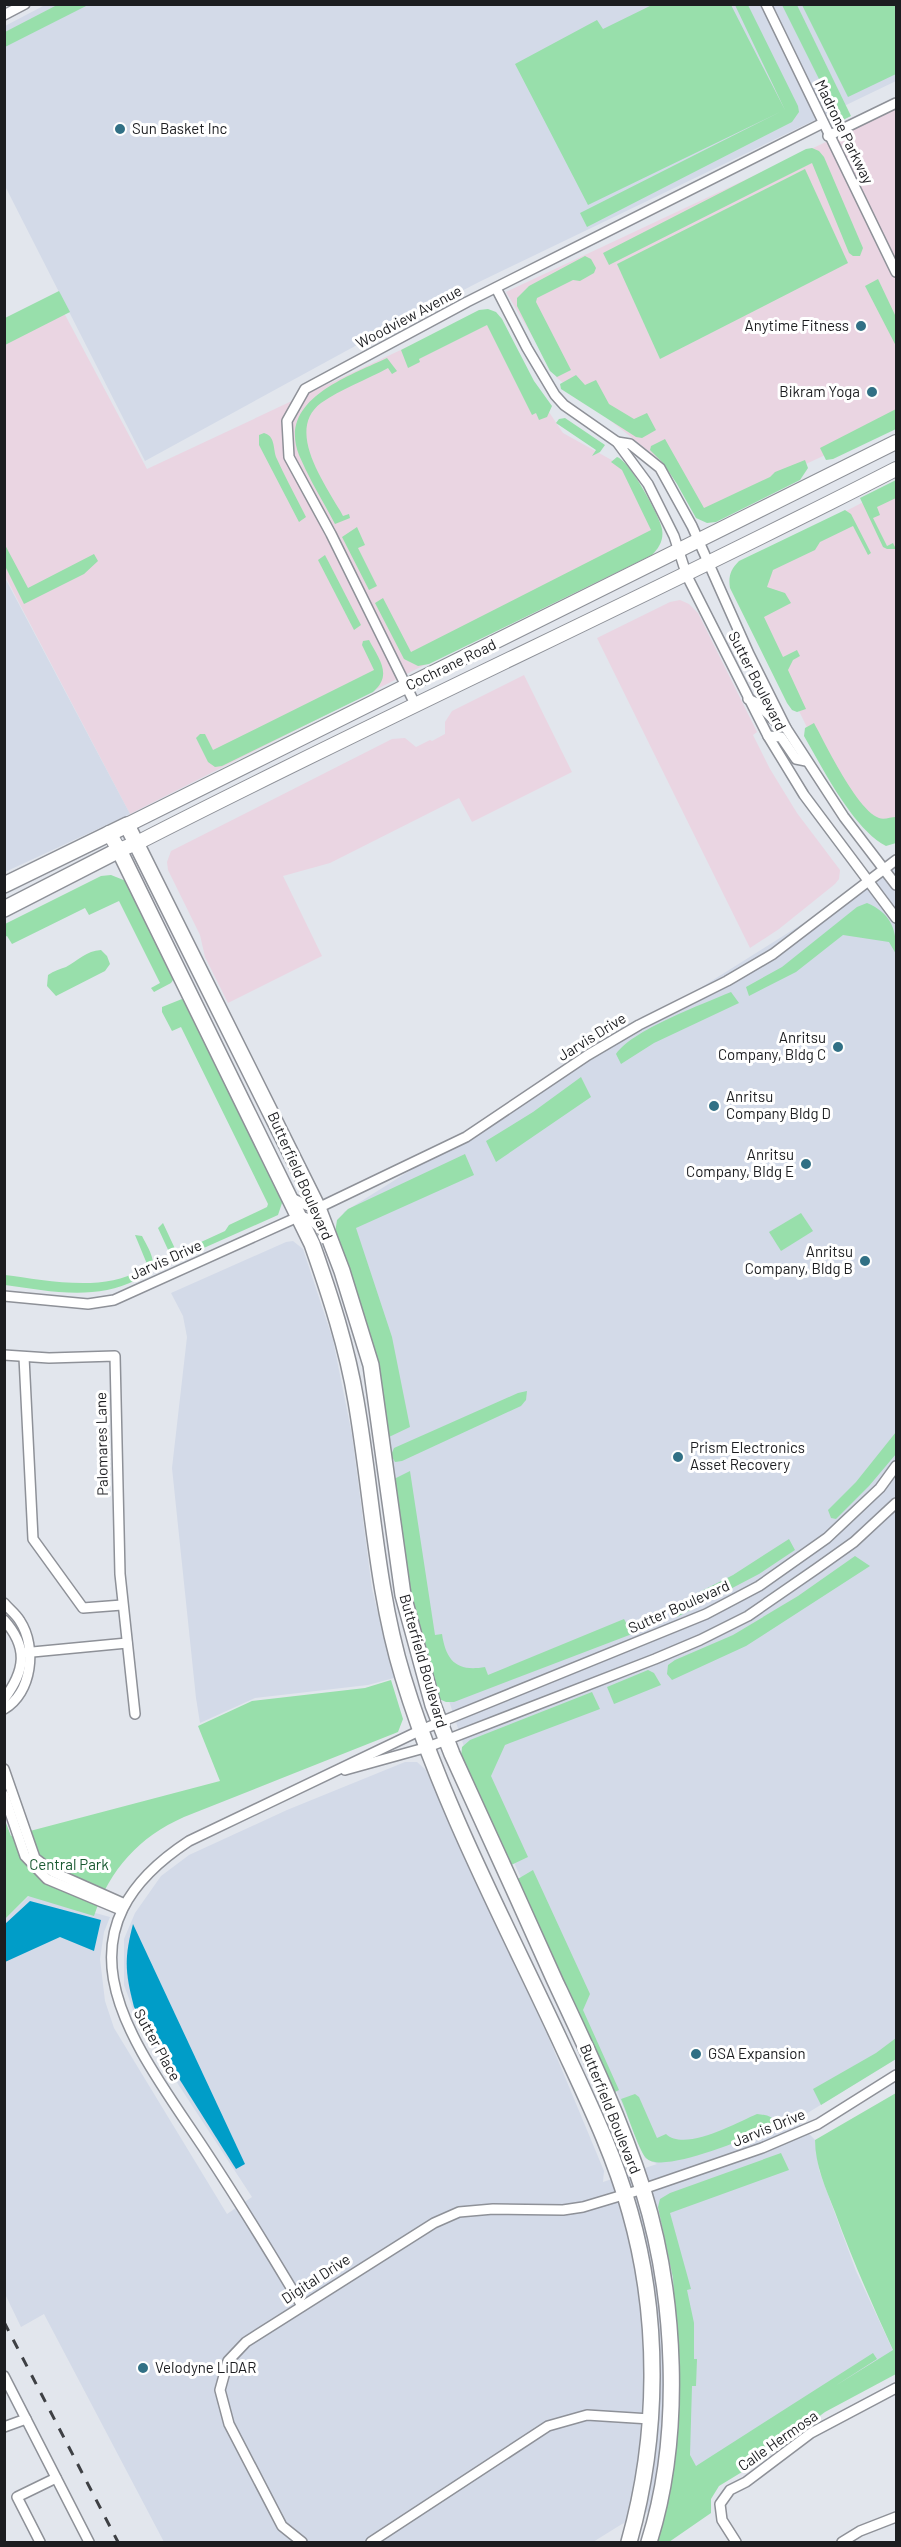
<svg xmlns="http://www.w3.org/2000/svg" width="901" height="2547" font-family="Barlow,sans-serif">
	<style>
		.commercial { fill: #ead5e2 }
		.built { fill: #d3dae8 }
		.green { fill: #98dfab }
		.water { fill: #009dc8 }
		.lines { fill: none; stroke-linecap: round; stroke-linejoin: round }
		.minor-casing { stroke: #8e9198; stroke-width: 12 }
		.secondary-casing { stroke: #8e9198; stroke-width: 16 }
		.primary-casing { stroke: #8e9198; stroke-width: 18 }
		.minor { stroke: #fff; stroke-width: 9 }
		.secondary { stroke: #fff; stroke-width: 14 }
		.primary { stroke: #fff; stroke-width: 15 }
		.rail { stroke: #3e4044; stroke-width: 3; stroke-dasharray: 10 10; stroke-linecap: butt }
		.poi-dot { fill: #317085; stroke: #fff; stroke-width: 2 }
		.labels { text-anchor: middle; stroke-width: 6; stroke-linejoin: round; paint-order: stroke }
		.poi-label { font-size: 15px; fill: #1c1d20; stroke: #fff; text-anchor: start }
		.street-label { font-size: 15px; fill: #1c1d20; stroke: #fff }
		.park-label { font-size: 15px; fill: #195931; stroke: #fff }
	</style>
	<rect width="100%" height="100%" fill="#e2e6ed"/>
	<g class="commercial">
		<polygon points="896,109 896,422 705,511 656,457 557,378 506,292"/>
		<polygon points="486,310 515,361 563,433 626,468 658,535 541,606 130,814 5,576 5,341 63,311 147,469"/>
		<polygon points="896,485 896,831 884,837 816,746 731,571"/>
		<polygon points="680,600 689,604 698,613 757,732 753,735 770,769 797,813 840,870 839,879 835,884 779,929 750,948 597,638 670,602"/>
		<polygon points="524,675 572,772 472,822 459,798 330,863 283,876 322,956 228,1003 205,957 200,935 168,870 167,862 171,851 392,739 405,738 416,747 430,740 432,741 445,734 445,722 452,711"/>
	</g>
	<g class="built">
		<polygon points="45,5 896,5 896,81 479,282 357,345 145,461 5,186 5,26"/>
		<polygon points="4,576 130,814 5,872 4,872"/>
		<polygon points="896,865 896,2059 796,2120 815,2140 819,2170 856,2271 896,2357 673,2500 622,2524 593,2542 164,2542 44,2314 21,2327 5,2294 5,1919 30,1895 110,1917 104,1932 100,1959 105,2001 114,2028 227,2214 252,2197 138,2023 124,1985 124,1939 135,1913 161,1876 189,1855 287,1810 405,1762 417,1762 426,1770 550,2041 604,2171 603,2182 657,2164 645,2158 593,2035 472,1771 411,1585 339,1228 344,1212"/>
		<polygon points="293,1241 303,1249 333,1340 352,1435 372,1589 394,1678 368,1685 255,1698 200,1723 196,1698 172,1468 187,1337 183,1316 171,1293 286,1242"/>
	</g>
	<g class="green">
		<polygon points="654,4 731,5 785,110 735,5 748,5 798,106 799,112 792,122 587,227 580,213 780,112 588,205 515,64 597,20 603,29"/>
		<polygon points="57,5 88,5 5,47 5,32"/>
		<polygon points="782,5 797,5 851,116 841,121 836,113"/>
		<polygon points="802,5 896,5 896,74 848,97"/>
		<polygon points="812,148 819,151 824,157 863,248 860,256 853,256 849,253 812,163 609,265 603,253 806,149"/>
		<polygon points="805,169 848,263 660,359 617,264"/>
		<polygon points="585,256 591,259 596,268 594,273 580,281 573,280 537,298 536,302 571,370 557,377 550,371 517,306 517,298 529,286"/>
		<polygon points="878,279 896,317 896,346 865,286"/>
		<polygon points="59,291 70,312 5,345 5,318"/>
		<polygon points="488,309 496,312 502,319 534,381 552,406 547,417 539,420 536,413 532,415 487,325 419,359 420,362 408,368 401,350 479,310"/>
		<path d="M387 358 397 371 392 374 388 368C366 380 341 389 321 403 284 431 327 486 343 516L349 514 350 518 335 524C323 501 309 479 299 455 277 399 350 376 387 358Z"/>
		<polygon points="576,375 585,385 596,380 609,404 634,419 647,413 656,430 642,438 636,437 561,389 560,384"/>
		<polygon points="896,409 896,429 833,459 826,460 820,448"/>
		<polygon points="565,418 605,445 600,452 592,456 596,450 556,423 559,419"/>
		<path d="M264 433C275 436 273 447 276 457 285 477 296 497 306 517L299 522 259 445V435Z"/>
		<polygon points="665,439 704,508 770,477 775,472 805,460 808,468 800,480 716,522 707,523 696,518 677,484 663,463 650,450 651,446"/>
		<path d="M617 457C630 461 659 515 662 529 664 540 659 548 652 555L429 664 418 666 404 659 375 603 383 598 411 652 651 530 622 470 611 462Z"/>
		<polygon points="896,480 896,498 877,507 880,515 873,518 887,546 893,543 896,549 887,549 883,547 860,498"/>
		<path d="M845 510 851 514 871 553 868 555 853 526 820 542 815 550 773 570 767 587 785 593 791 603 764 617 783 657 797 650 800 656 793 660 788 670 806 709 797 712 792 710 787 703 730 588C728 576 731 569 739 561Z"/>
		<polygon points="357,527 365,545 358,548 377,586 369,590 342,537"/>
		<polygon points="4,543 28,588 94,554 98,561 84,574 24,604 5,566"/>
		<polygon points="325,555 361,625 354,630 318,560"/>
		<path d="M369 640C379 659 393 675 373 692L222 766 215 767 208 762 196 738 200 734H205L213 750 374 670 362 645 363 641Z"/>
		<path d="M814 723C826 745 857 810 879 818 884 820 891 817 896 817V843L886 846C853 829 822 767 804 736L805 728Z"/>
		<polygon points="111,875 126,881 172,976 173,980 171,983 154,992 151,988 160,983 119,901 89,915 85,908 12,944 7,936 5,937 5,924 101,876"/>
		<path d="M867 903C891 913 897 930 896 954L889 942 843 935 796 972 749 996 746 987 782 967 857 907Z"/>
		<path d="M101 950 107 956 110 964 105 971 56 996 47 986 48 975C54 971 60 969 66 967 79 960 86 951 101 950Z"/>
		<path d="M731 992 739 1003 654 1043 621 1064 616 1054C632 1030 703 1004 731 992Z"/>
		<polygon points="182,999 185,1002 283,1200 278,1215 179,1259 170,1254 158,1228 163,1223 177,1253 225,1231 229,1225 267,1207 268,1204 181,1027 172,1031 162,1012 162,1007"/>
		<polygon points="581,1077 591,1097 496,1162 486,1141 533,1112"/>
		<polygon points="465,1154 474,1175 356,1228 392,1337 410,1427 389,1437 368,1330 354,1282 335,1233 337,1220 348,1209"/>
		<polygon points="801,1213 813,1231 781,1251 769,1232"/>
		<path d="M135 1235 142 1236C146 1244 154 1256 153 1266 151 1274 143 1277 136 1280 95 1301 48 1291 5 1285V1275C45 1280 114 1295 147 1264Z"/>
		<polygon points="527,1391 526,1400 521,1406 402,1461 395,1462 391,1455 394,1448 518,1393"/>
		<polygon points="896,1432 896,1454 869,1486 836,1519 831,1518 828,1510 856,1482"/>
		<path d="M410 1471 435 1635 442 1634C446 1661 457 1672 485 1667L488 1675 624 1619 632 1634 454 1702H446L437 1698 414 1622 394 1479Z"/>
		<polygon points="789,1539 795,1550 759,1574 677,1617 672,1606 733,1575"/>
		<polygon points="855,1556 870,1566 746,1646 672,1680 667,1674 668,1665 675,1660 733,1635 798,1596"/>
		<polygon points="648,1670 654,1673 661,1685 614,1704 607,1687"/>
		<path d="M391 1680 403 1719 398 1732 184 1817C139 1837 110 1869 94 1916L28 1896 5 1919 4 1818 11 1836 220 1781 198 1726 252 1701 365 1688Z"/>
		<polygon points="592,1692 600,1709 505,1745 491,1776 528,1857 509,1866 461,1758 462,1747 470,1740"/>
		<polygon points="533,1870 590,1994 583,2010 619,2090 615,2092 517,1884 516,1880"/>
		<polygon points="896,2038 896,2059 821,2105 813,2089 876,2053"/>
		<path d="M896 2093V2374L825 2412 760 2461 719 2486 711 2499V2513L669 2542H657L669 2490 677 2344 673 2278 658 2207 660 2199 670 2193 781 2153 789 2170 670 2213 691 2289 687 2290 694 2323V2359H697L696 2386H692L690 2455 696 2466 873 2353 877 2359 835 2386 893 2350C872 2304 852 2259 835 2212 826 2189 815 2165 815 2140Z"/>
		<path d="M635 2094 639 2097 657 2138 666 2134C685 2152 736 2123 757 2114 767 2115 774 2116 777 2126 755 2134 663 2176 646 2158 638 2149 627 2112 621 2099Z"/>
	</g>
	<g class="water">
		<polygon points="30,1901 101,1920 94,1951 60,1937 5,1962 5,1924"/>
		<path d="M133 1924 245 2164 236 2169 134 2007C125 1972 124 1959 133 1924Z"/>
	</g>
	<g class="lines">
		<g class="minor-casing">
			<g id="minor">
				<polyline points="766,4 896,272"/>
				<polyline points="4,15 25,4"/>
				<polyline points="828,136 896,103"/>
				<polyline points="496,288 527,348 555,395 564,405 617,442 648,484 674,536 687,576 768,736 804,795 896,918"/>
				<polyline points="617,442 630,444 660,468 692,526 749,654 786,728 844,817 896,885"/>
				<path d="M748 699C765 705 769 721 786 728"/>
				<polyline points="415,704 331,534 289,457 287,421 305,389 467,302 823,123"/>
				<polyline points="768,736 781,737 796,759 806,761"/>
				<path d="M291 1198C300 1201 308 1208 318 1208L466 1137 588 1055 639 1025 727 981 773 954 896 860"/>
				<polyline points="4,1296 88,1304 114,1300 300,1216 310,1219 325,1233"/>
				<polyline points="4,1355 49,1358 115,1356 120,1574 135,1714"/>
				<polyline points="24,1357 33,1539 83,1608 122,1605"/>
				<path d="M4 1603C9 1609 16 1614 20 1621 37 1647 32 1693 4 1709"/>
				<path d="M4 1620C29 1648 25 1671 4 1699"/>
				<polyline points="22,1653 127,1643"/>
				<polyline points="4,1769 35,1858 53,1872 125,1904"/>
				<polyline points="345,1770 428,1747 655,1659 700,1640 748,1616 816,1569 854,1542 896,1503"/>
				<polyline points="4,1795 25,1856 47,1879 121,1910"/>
				<path d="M302 2306C270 2252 238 2200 203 2147 133 2042 45 1935 189 1841L421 1730 706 1614 759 1586 827 1538 880 1488 896 1466"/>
				<polyline points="4,2376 89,2542"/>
				<polyline points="4,2427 26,2419"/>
				<polyline points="40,2542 17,2497 56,2478"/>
				<polyline points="302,2542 282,2526 229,2424 220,2390 228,2361 246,2342 434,2223 459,2212 493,2209 563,2210 583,2207 643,2189 762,2148 818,2124 896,2075"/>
				<polyline points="371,2542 548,2426 587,2415 650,2419"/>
				<polyline points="736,2542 722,2520 720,2504 730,2490 746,2482 811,2433 896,2388"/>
				<polyline points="842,2542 860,2531 896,2517"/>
			</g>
		</g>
		<g class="secondary-casing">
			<g id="secondary">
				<polyline points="127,825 896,442"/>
				<path d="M109 833 119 850 137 843C388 714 645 598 896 469"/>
			</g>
		</g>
		<g class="primary-casing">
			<g id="primary">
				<path d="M4 885 127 825 318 1208 342 1271 371 1365 403 1595 433 1705 452 1754C487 1830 521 1905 555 1981 587 2049 620 2118 643 2190 676 2296 683 2435 649 2542"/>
				<path d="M4 909 119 850 312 1244C330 1295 347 1347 356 1401 372 1493 376 1589 403 1677 441 1803 508 1928 563 2047 588 2101 614 2154 630 2212 660 2318 659 2436 629 2542"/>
			</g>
		</g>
		<use href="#minor" class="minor"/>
		<use href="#secondary" class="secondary"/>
		<use href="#primary" class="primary"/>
		<polyline class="rail" points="4,2322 118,2542"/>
	</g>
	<g class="poi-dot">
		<circle cx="120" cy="129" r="6"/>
		<circle cx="861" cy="326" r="6"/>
		<circle cx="872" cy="392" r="6"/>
		<circle cx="838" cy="1047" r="6"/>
		<circle cx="714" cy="1106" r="6"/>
		<circle cx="806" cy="1164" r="6"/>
		<circle cx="865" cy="1261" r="6"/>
		<circle cx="678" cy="1457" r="6"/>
		<circle cx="696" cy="2054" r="6"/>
		<circle cx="143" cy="2368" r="6"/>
	</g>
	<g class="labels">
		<g class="poi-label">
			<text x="132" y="134">Sun Basket Inc</text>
			<text x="849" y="331" text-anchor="end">Anytime Fitness</text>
			<text x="860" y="397" text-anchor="end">Bikram Yoga</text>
			<text x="826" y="1043" text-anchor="end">Anritsu<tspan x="826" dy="17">Company, Bldg C</tspan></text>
			<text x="726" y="1102">Anritsu<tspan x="726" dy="17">Company Bldg D</tspan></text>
			<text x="794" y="1160" text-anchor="end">Anritsu<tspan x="794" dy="17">Company, Bldg E</tspan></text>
			<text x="853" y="1257" text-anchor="end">Anritsu<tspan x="853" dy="17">Company, Bldg B</tspan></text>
			<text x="690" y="1453">Prism Electronics<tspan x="690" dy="17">Asset Recovery</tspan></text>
			<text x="708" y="2059">GSA Expansion</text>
			<text x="155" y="2373">Velodyne LiDAR</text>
		</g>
		<g class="street-label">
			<text transform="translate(844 132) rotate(64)" y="5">Madrone Parkway</text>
			<text transform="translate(409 317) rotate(-28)" y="5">Woodview Avenue</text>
			<text transform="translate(451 665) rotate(-26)" y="5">Cochrane Road</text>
			<text transform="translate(757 681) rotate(63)" y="5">Sutter Boulevard</text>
			<text transform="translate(592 1037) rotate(-32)" y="5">Jarvis Drive</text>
			<text transform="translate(300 1176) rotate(66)" y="5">Butterfield Boulevard</text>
			<text transform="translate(166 1260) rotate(-24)" y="5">Jarvis Drive</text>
			<text transform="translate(102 1444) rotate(-91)" y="5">Palomares Lane</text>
			<text transform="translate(679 1607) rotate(-24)" y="5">Sutter Boulevard</text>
			<text transform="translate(423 1661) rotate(74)" y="5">Butterfield Boulevard</text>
			<text transform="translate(157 2045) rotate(61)" y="5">Sutter Place</text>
			<text transform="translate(610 2109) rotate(68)" y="5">Butterfield Boulevard</text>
			<text transform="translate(769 2128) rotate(-22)" y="5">Jarvis Drive</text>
			<text transform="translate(316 2279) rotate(-33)" y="5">Digital Drive</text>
			<text transform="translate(778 2441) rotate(-35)" y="5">Calle Hermosa</text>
		</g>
		<g class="park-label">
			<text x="69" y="1870">Central Park</text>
		</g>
	</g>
	<rect width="901" height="2547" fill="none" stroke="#1c1d20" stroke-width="12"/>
</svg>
